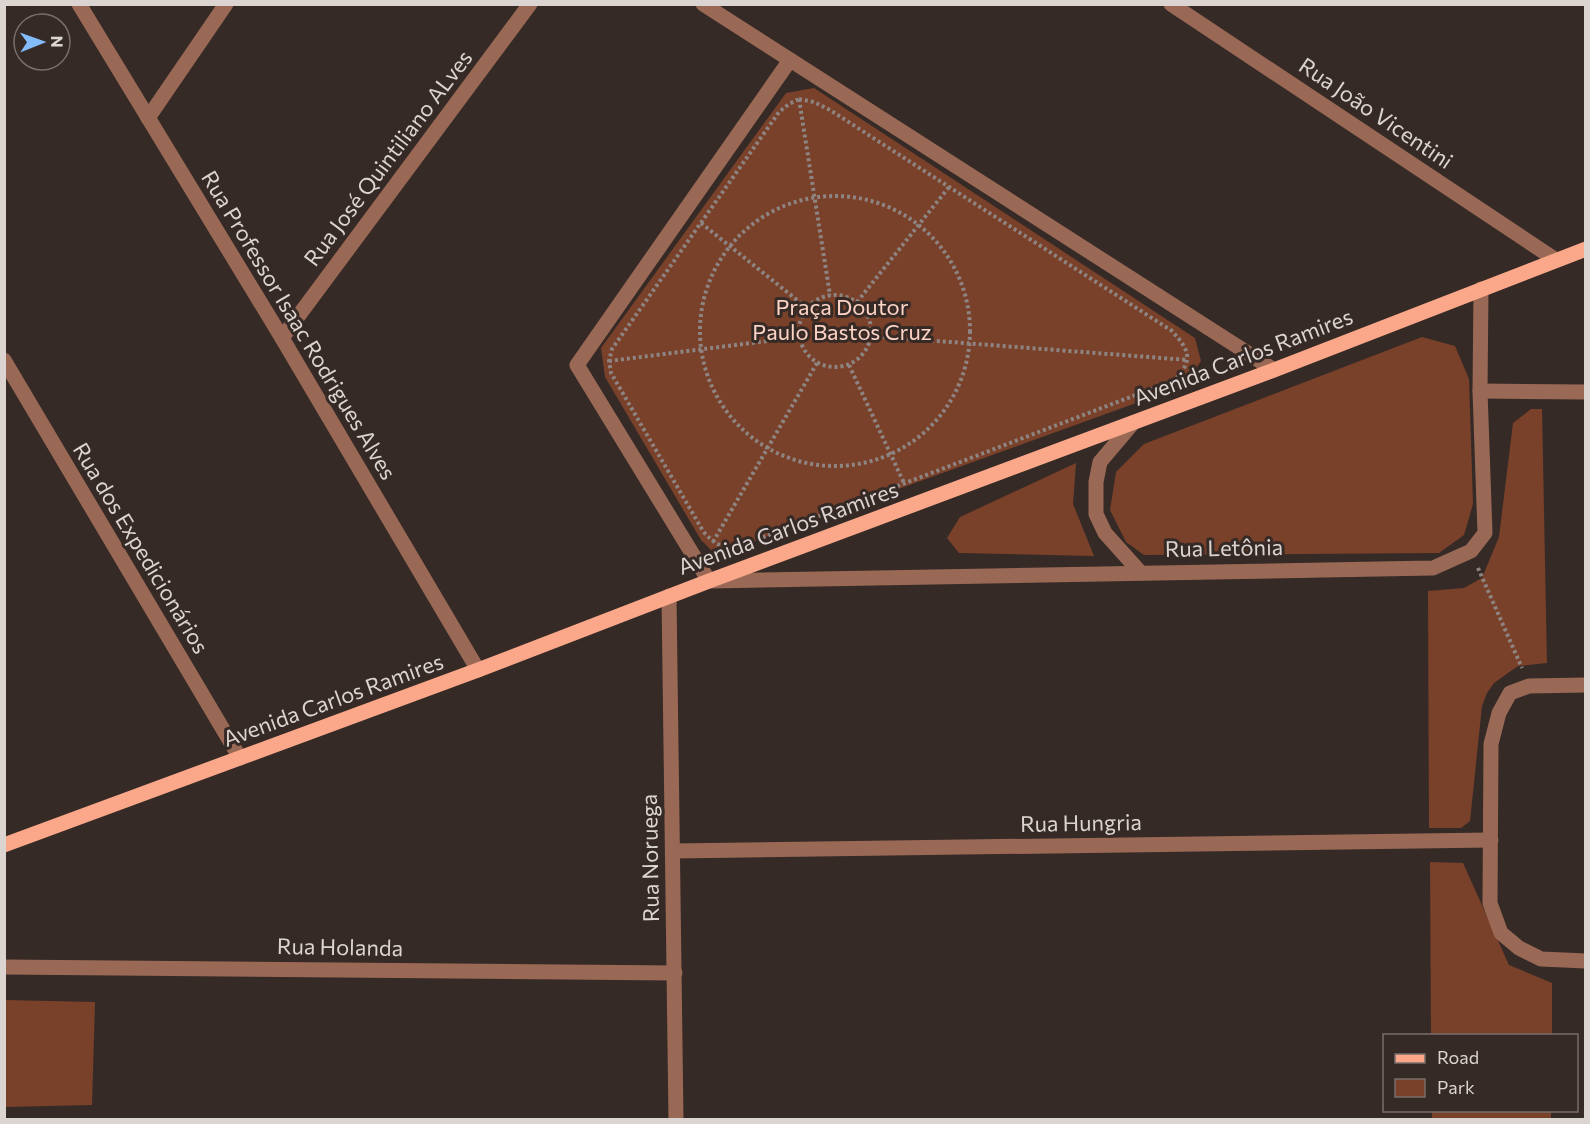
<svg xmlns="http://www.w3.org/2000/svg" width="1590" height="1124" font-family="Commissioner,sans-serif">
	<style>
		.green { fill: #79402a }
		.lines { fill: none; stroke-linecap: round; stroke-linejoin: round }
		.path { stroke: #8e8481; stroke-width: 4; stroke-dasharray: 3 3; stroke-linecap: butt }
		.minor { stroke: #9a6956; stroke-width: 15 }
		.major { stroke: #faa889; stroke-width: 15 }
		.labels { text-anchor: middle; stroke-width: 6; stroke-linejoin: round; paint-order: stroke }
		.street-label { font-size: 22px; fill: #dcd4d1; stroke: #362a26 }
		.park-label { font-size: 22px; fill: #fcd3c4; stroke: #362a26 }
	</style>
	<rect width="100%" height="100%" fill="#362a26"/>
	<g class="green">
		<polygon points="814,88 1195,338 1201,361 1183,386 716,555 701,540 605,377 601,348 786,93"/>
		<polygon points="1422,337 1455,346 1469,379 1473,504 1464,535 1439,553 1144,555 1126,542 1110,510 1116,472 1144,444"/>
		<polygon points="1531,409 1542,409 1547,663 1518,666 1494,683 1487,693 1482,706 1470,821 1461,828 1429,828 1428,591 1464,588 1482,578 1499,537 1513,423"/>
		<polygon points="1076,463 1073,504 1094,556 959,553 947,538 960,517"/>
		<polygon points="1430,862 1463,863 1509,965 1552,983 1552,1035 1431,1035"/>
		<polygon points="5,1000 95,1002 92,1105 5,1107"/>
		<rect x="1432" y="1111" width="119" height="8"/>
	</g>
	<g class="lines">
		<g class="path">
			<path d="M799 99 814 102 830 110 1172 331C1189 350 1194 359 1175 380L735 548C721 548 712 542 703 531L611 373 609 361 612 349 779 112 789 104Z"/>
			<polyline points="799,99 830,295"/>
			<circle cx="835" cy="331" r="135"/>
			<polyline points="701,223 807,308"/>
			<circle cx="835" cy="331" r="36"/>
			<polyline points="857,302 949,187"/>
			<polyline points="871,336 1188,360"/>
			<polyline points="609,361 799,337"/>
			<polyline points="849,365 904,483"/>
			<polyline points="713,542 817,363"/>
			<polyline points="1478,568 1522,668"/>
		</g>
		<g class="minor">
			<polyline points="79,4 282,338 478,670"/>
			<polyline points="703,4 1274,370"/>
			<polyline points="1171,4 1556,260"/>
			<polyline points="790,60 577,365 709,581 1433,568 1471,551 1485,533 1480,391 1481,289"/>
			<polyline points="148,118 226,4"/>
			<polyline points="282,338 530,4"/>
			<polyline points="4,360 240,758"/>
			<polyline points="1480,391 1586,392"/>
			<polyline points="1133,423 1100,462 1096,482 1096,514 1105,533 1140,572"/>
			<polyline points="669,596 676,1120"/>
			<polyline points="1586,685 1529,686 1510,693 1499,713 1491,744 1490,903 1501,933 1519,948 1541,959 1586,961"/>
			<polyline points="673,851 1491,840"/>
			<polyline points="4,967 675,973"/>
		</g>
		<polyline class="major" points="4,845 478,670 709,581 1274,370 1586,249"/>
	</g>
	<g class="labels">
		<g class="street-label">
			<text transform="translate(1376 113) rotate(34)" y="8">Rua João Vicentini</text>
			<text transform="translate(388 158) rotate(-53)" y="8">Rua José Quintiliano ALves</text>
			<text transform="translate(299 325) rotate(59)" y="8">Rua Professor Isaac Rodrigues Alves</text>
			<text transform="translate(1243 357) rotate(-21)" y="8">Avenida Carlos Ramires</text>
			<text transform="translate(788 528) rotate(-20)" y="8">Avenida Carlos Ramires</text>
			<text transform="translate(141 548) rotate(59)" y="8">Rua dos Expedicionários</text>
			<text transform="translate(1224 548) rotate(-1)" y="8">Rua Letônia</text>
			<text transform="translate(333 700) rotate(-20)" y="8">Avenida Carlos Ramires</text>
			<text transform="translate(1081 823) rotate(-1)" y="8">Rua Hungria</text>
			<text transform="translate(650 858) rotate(-91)" y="8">Rua Noruega</text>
			<text transform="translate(340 947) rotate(1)" y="8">Rua Holanda</text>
		</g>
		<g class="park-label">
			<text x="842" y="315">Praça Doutor<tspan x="842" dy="25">Paulo Bastos Cruz</tspan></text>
		</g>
	</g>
	<rect width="1590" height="1124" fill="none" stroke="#dcd4d1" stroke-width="12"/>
	<rect x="1383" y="1034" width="195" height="78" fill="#362a26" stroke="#786e6a" stroke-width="1.5"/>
	<rect x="1395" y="1054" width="30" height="9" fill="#faa889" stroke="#786e6a" stroke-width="1.5"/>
	<text x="1437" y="1064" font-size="18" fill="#dcd4d1">Road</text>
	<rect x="1395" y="1079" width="30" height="18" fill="#79402a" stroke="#786e6a" stroke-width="1.5"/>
	<text x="1437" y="1094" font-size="18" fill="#dcd4d1">Park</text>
	<g transform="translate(42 42) rotate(89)"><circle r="28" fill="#362a26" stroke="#786e6a" stroke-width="1.5"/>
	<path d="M0-4.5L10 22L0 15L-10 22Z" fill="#83bcfb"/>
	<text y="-9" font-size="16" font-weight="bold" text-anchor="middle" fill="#dcd4d1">N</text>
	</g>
</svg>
